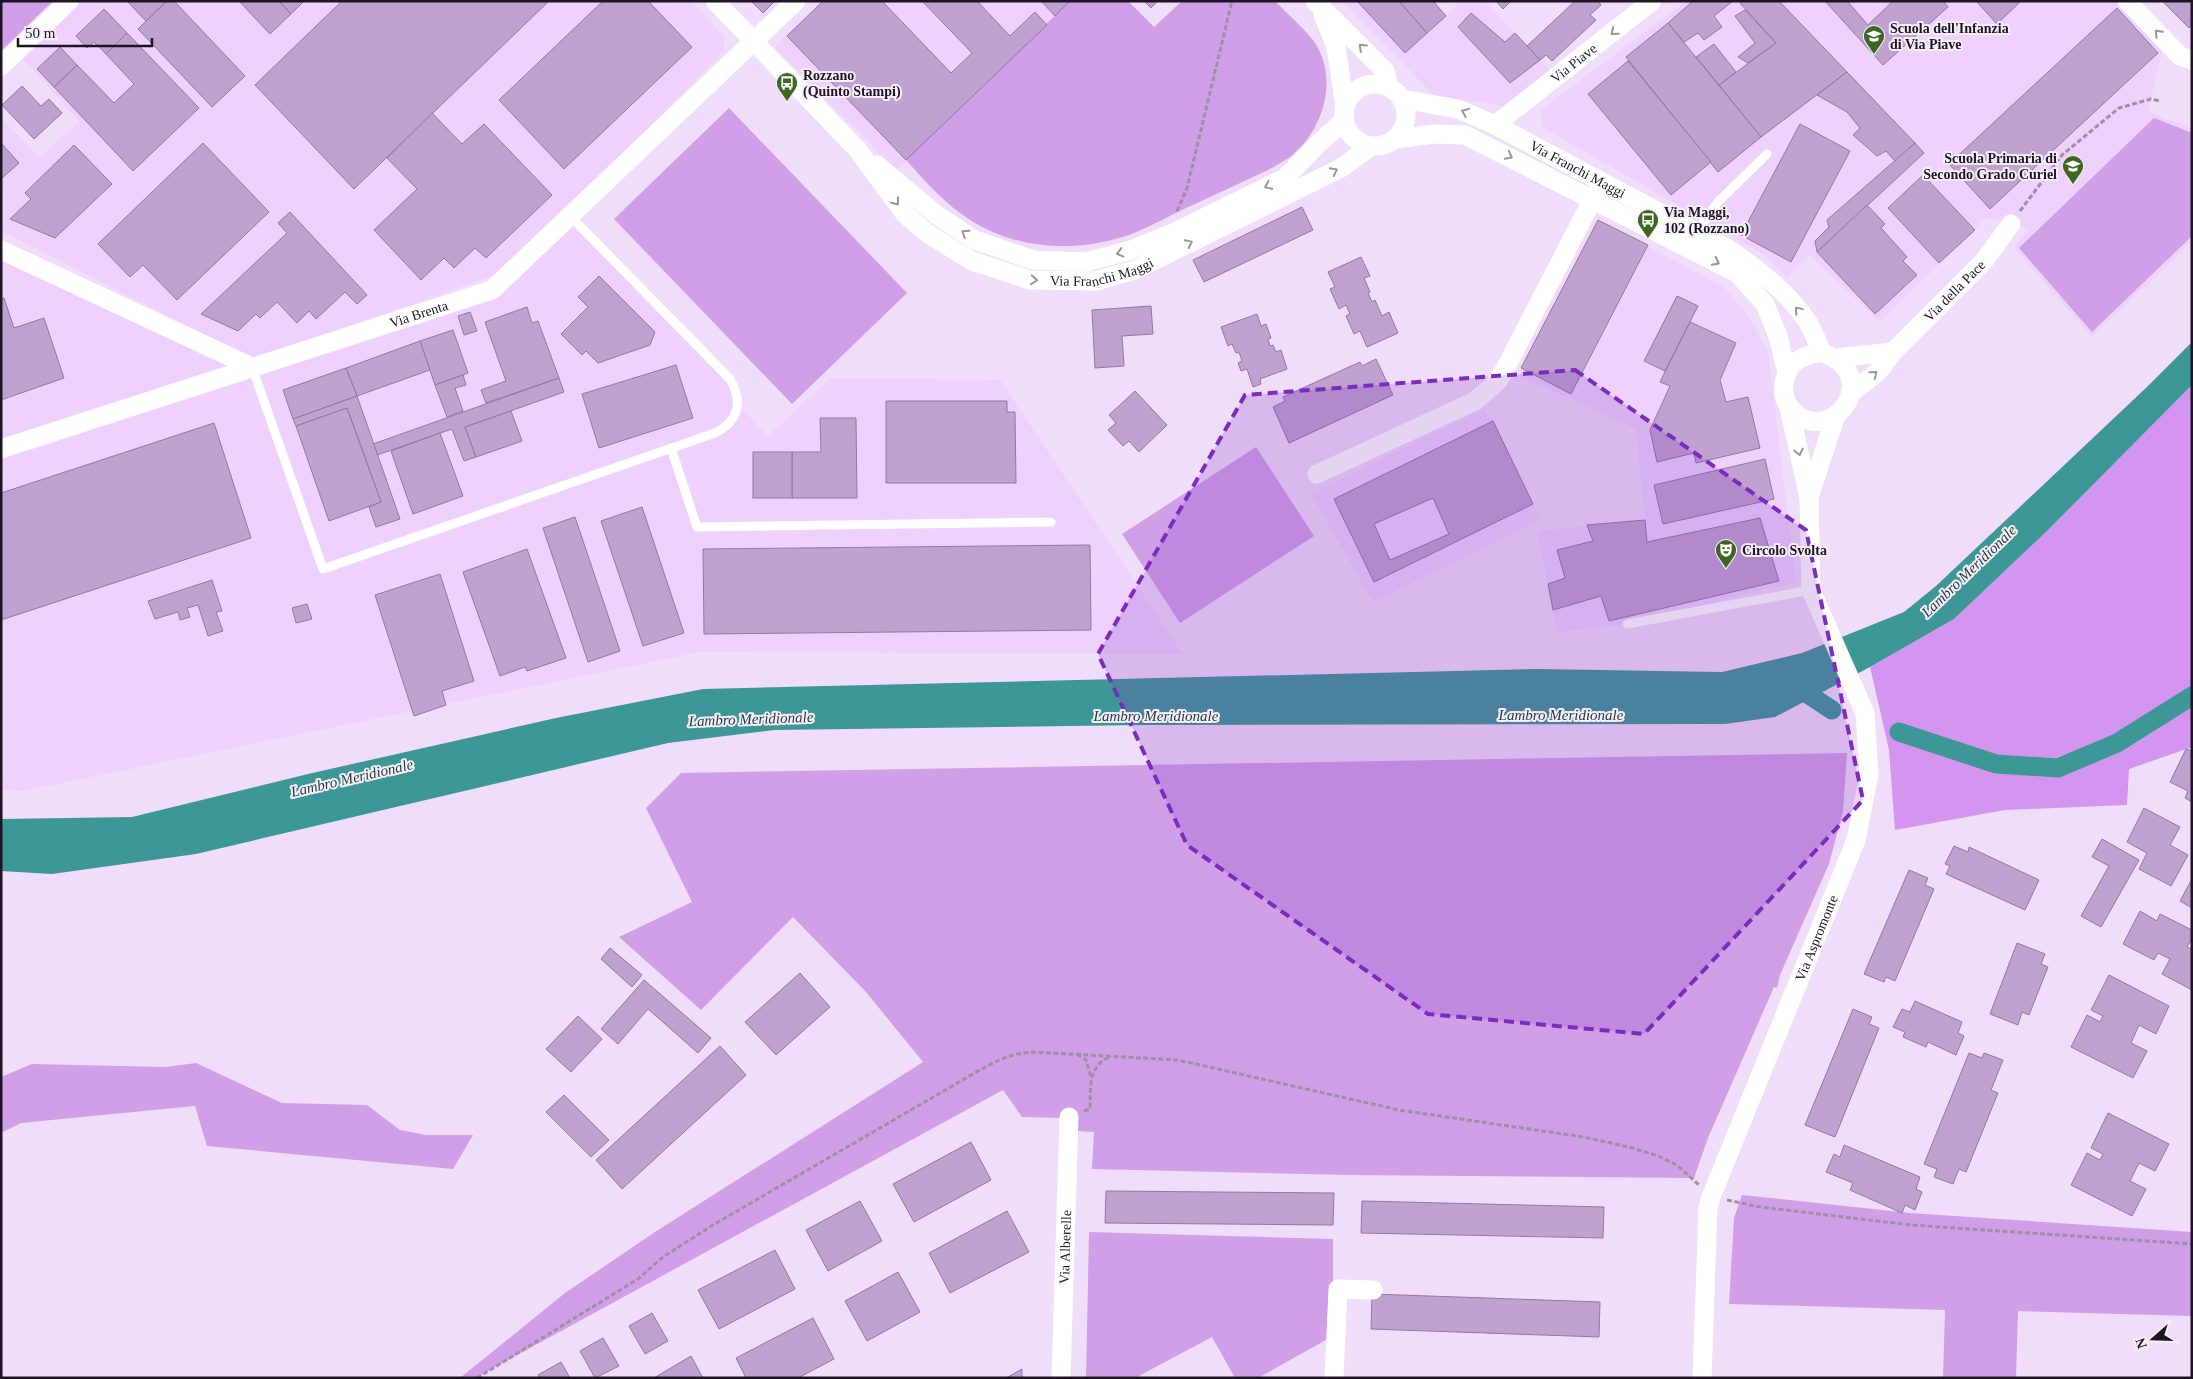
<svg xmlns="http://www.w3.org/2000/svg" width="2193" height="1379" font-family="'Times New Roman',serif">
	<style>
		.built { fill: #eed1fc }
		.green { fill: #d19fe8 }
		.forest { fill: #d395f0 }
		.water { fill: #3d9796 }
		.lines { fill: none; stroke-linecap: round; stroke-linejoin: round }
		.canal { stroke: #3d9796; stroke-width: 19 }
		.building { fill: #c0a2d0; stroke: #9477a3; fill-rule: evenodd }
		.path { stroke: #a090a7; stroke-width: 3; stroke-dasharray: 5 2.5; stroke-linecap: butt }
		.lane { stroke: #fff; stroke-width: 9 }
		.street { stroke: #fff; stroke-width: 19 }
		.oneway { stroke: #9a959c }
		.marked { fill: #7b2cbf; fill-opacity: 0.2; stroke: #7b2cbf; stroke-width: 4; stroke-dasharray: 10 6; stroke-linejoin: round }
		.labels { text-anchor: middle; stroke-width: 4; stroke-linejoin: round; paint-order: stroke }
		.poi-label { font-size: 14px; font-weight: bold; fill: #1f1424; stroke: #f6eff9; text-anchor: start }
		.street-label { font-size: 14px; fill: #1f1424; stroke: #f6eff9 }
		.water-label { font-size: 15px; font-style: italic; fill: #213e3d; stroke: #f6eff9 }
	</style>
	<rect width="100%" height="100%" fill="#f0ddf9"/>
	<g class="built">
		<polygon points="83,1 691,1 724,36 724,51 569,209 492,276 253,359 1,231 1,118 40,158 79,121 23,59"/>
		<polygon points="823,1 1070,1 897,170 774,47"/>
		<polygon points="1342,1 1433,1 1446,15 1461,1 1485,1 1553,74 1503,106 1434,95"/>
		<polygon points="1687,1 2120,1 2163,47 2148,112 2192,129 2192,241 2092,337 2015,248 2028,228 1986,218 1880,322 1810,255 1787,277 1763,254 1542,127 1541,110"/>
		<polygon points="570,216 730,379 737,404 768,436 831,378 1000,380 1183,654 700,652 23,791 1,789 1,250 252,367 492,290"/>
		<polygon points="1598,220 1724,287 1748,316 1768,351 1796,582 1627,624 1557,632 1537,531 1645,520 1636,429 1520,376 1521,368"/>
		<polygon points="1484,409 1493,421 1541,520 1373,602 1311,494"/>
	</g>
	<g class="green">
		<polygon points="1,1 53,1 1,51"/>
		<path d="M1070 1H1128L1154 27 1182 1H1275C1286 13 1310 33 1317 46 1338 84 1322 131 1290 157 1284 161 1277 165 1270 169 1242 182 1213 196 1184 209 1165 218 1146 229 1126 236 1070 254 1008 249 960 213 940 198 923 179 906 160Z"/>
		<polygon points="729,108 907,293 792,404 614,219"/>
		<polygon points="2154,118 2192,133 2192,236 2092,332 2019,248"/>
		<polygon points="1256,447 1314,536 1180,623 1122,534"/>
		<polygon points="1847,753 1843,811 1829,864 1780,975 1777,988 1774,987 1708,1138 1694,1178 1350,1175 1092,1169 1094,1132 1078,1131 1062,1118 1022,1117 1003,1090 475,1378 460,1378 565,1293 655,1232 923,1062 866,992 793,917 701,1010 619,937 692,902 646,808 681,773"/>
		<polygon points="196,1063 282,1103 367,1105 400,1130 426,1135 473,1135 453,1169 207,1146 195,1106 21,1123 1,1133 1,1077 32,1064 165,1067"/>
		<polygon points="1742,1195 1910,1213 2192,1232 2192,1316 2018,1311 2016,1378 1943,1378 1945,1310 1729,1304 1734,1218"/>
		<polygon points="1089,1232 1333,1239 1333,1336 1258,1378 1235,1378 1212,1337 1135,1378 1086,1378"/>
	</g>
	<polygon class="forest" points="2192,385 2192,747 2129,769 2127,805 2005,810 1895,830 1889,750 1870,667 1954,619 2048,530"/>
	<polygon class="water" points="2192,342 2192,385 2048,530 1954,619 1870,667 1775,717 1725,724 1144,725 774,730 668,743 196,854 52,874 1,871 1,819 132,817 308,774 556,718 703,689 1537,669 1722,672 1802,653 1904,612 1936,586 2148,386"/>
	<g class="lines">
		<g class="canal">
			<polyline points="1794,685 1832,710"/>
			<polyline points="1899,732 1996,764 2058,768 2117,743 2192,696"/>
		</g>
	</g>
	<g class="building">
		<polygon points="127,1 167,1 146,21"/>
		<polygon points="167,1 174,1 245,76 212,107 138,29"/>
		<polygon points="239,1 279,1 291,14 270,34"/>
		<polygon points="279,1 304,1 291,14"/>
		<polygon points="342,1 549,1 354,189 255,85"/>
		<polygon points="603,1 648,1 692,47 564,169 499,100"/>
		<polygon points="751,1 775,1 763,13"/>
		<polygon points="823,1 882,1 951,73 972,53 922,1 977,1 1010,36 1035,12 1047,25 906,160 787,36"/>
		<polygon points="1041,1 1070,1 1055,16"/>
		<polygon points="1144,1 1158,1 1151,8"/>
		<polygon points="1357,1 1399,1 1427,33 1405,53"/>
		<polygon points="1399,1 1433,1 1446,16 1427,33"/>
		<polygon points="1496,1 1511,1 1503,9"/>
		<polygon points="1575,1 1598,1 1601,5 1590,15 1596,20 1552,61 1546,55 1540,60 1527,46"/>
		<polygon points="1693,1 1733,1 1714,16 1722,27 1704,40 1698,33 1684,42 1668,23"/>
		<polygon points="1743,1 1779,1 1847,72 1761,137 1719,85 1776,43 1740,3"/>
		<polygon points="1825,1 1847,1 1868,25 1893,1 1943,1 1948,7 1883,65"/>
		<polygon points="1976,1 2021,1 1997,24"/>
		<polygon points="2162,1 2192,1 2192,25 2189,28"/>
		<polygon points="2117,8 2158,53 1990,209 1949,164"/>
		<polygon points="104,9 127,33 106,54 94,42 87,48 76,36"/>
		<polygon points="1745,10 1776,43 1748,63 1738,57 1755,43 1735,16"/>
		<polygon points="1471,13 1505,42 1515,33 1540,60 1510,83 1458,27"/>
		<polygon points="1668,23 1761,137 1718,172 1626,57"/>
		<polygon points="127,33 199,108 133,171 54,87 77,65 114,103 134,84 106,54"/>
		<polygon points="1714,44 1736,72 1719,85 1696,57"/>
		<polygon points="60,47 77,65 54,87 37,69"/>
		<polygon points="1628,61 1711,162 1671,195 1588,94"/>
		<polygon points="1847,72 1915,143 1895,161 1886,151 1877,156 1853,135 1860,128 1847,112 1817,95"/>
		<polygon points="22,86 41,106 49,99 62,113 34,139 2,105"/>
		<polygon points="432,113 462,144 484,124 552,195 486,258 475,248 454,268 444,258 421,280 374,230 417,189 387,158"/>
		<polygon points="1800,124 1850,151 1791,262 1741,235"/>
		<polygon points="1,143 19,163 1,179"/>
		<polygon points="203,143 269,212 177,300 143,265 130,277 98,244"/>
		<polygon points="1915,143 1924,153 1817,252 1815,241 1829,227 1827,220"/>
		<polygon points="74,145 112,184 55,238 10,219 31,199 25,193"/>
		<polygon points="1923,175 1975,230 1939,263 1888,208"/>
		<polygon points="1867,205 1885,224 1881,228 1907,257 1903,261 1917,275 1875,314 1817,252"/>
		<polygon points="1302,207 1313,230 1204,282 1193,260"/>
		<polygon points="290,212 367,295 357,304 345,292 316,319 309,311 297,323 277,302 260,318 256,314 238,331 201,314 287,233 278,223"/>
		<polygon points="1598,220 1648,245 1571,394 1521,368"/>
		<polygon points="1361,257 1370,276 1364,278 1370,292 1368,293 1372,302 1375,300 1382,316 1389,312 1398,333 1367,347 1360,331 1354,334 1346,316 1350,314 1346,305 1339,309 1330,289 1335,287 1328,272"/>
		<polygon points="599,276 655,332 650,345 598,363 586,351 582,355 561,334 588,307 578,297"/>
		<polygon points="1677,296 1698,306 1665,371 1644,361"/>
		<polygon points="4,298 14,328 44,318 64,378 1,400 1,299"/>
		<polygon points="1151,306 1153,334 1122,336 1124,366 1095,368 1092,310"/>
		<polygon points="527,307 532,323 538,321 559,378 486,403 481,390 506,381 485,322"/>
		<polygon points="470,312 477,331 464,335 458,316"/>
		<polygon points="1257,314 1261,326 1266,324 1271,338 1268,339 1270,346 1273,345 1276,352 1281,350 1287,369 1260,379 1261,384 1253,387 1247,369 1241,371 1238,363 1242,361 1239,352 1236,353 1232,344 1228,346 1221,327"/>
		<polygon points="1690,322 1736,343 1720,380 1726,402 1748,397 1760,448 1696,463 1694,453 1657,462 1650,430 1670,386 1660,382"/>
		<polygon points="453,330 468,373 435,385 420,341"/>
		<polygon points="420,341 430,370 357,396 346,368"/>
		<polygon points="1376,359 1393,395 1289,443 1273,407 1285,401 1283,397 1360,362 1362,366"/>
		<polygon points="676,365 693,418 599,448 582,394"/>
		<polygon points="346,368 357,396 293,419 283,390"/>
		<polygon points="463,375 466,385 455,388 463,411 447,417 435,385"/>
		<polygon points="559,378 564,392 465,427 476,457 464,461 452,429 377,455 373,444"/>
		<polygon points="1135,391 1167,425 1139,452 1129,441 1123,446 1108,430 1116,423 1109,415"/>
		<polygon points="357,396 400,519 376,527 369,507 381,502 347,408 296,426 293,419"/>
		<polygon points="886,401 1007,401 1007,412 1015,412 1016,483 886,483"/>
		<polygon points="347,408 381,502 329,521 296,426"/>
		<polygon points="511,411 522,441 476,457 465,427"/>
		<polygon points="820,418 856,418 857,498 792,498 792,452 821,452"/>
		<path d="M1493 421 1533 504 1374 582 1334 499ZM1433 498 1449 534 1390 560 1374 524Z"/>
		<polygon points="214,423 251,538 1,620 1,493"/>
		<polygon points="440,433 463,496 413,514 391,451"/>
		<rect x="753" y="452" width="39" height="46"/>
		<polygon points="1765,459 1774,499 1663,524 1654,485"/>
		<polygon points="642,507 684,633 643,646 601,521"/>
		<polygon points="575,517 620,651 588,662 543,528"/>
		<polygon points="1760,518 1779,581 1609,621 1601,596 1553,610 1548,584 1565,578 1557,550 1593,541 1587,525 1645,520 1647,542"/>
		<polygon points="1090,545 1091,630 704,634 703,549"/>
		<polygon points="527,549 566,658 527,671 525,667 500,676 463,572"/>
		<polygon points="440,574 474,681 442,691 446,705 414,716 375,595"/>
		<polygon points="212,580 222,611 216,612 223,631 208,636 198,605 187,608 190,617 180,620 178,612 155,619 148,601"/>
		<polygon points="307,604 312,619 296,623 292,608"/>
		<polygon points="2186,749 2192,751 2192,802 2185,798 2188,791 2170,782"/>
		<polygon points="2144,808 2180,827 2170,845 2188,855 2171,886 2139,869 2147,853 2127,842"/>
		<polygon points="2102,839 2139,860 2101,927 2081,916 2109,866 2092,857"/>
		<polygon points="1954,846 1968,852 1969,847 2039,880 2025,910 1946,874 1950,866 1945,864"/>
		<polygon points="1909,870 1928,878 1925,885 1934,889 1895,981 1886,977 1884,982 1864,974"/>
		<polygon points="2192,879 2192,908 2180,901"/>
		<polygon points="2140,911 2157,921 2160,914 2192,930 2192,938 2187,947 2192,949 2192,990 2162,974 2170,959 2158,953 2154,960 2123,944"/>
		<polygon points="2017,943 2045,954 2041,964 2048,967 2029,1015 2022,1012 2018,1025 1990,1014"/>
		<polygon points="610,948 642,975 632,987 601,959"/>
		<polygon points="800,973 830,1007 776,1055 745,1022"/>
		<polygon points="2109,975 2169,1006 2156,1034 2139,1025 2131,1043 2147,1051 2133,1078 2071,1047 2087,1015 2100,1022 2103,1016 2091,1010"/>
		<polygon points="644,980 711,1038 698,1053 648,1009 618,1044 601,1029"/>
		<polygon points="1915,1001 1962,1022 1958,1033 1964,1036 1956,1055 1928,1042 1926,1047 1903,1037 1905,1032 1893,1027 1902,1009 1910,1012"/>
		<polygon points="1853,1009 1872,1017 1869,1024 1879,1028 1835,1137 1805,1125"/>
		<polygon points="578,1016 602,1039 571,1072 546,1049"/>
		<polygon points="720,1046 746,1075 622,1189 596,1160"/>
		<polygon points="1969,1053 1982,1058 1984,1053 2003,1060 1991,1090 1998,1093 1966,1172 1959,1169 1953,1184 1934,1177 1937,1169 1924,1164"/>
		<polygon points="564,1095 609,1140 591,1157 546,1112"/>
		<polygon points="2108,1113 2169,1144 2155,1171 2139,1163 2130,1181 2146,1189 2132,1216 2071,1185 2087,1153 2100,1160 2103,1154 2091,1148"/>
		<polygon points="971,1142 991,1180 914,1222 893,1184"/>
		<polygon points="1844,1145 1920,1177 1916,1189 1922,1192 1915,1210 1905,1205 1902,1213 1850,1190 1853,1183 1826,1172 1834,1154 1840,1157"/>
		<polygon points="1106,1191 1334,1193 1333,1225 1105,1223"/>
		<polygon points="860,1201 882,1241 828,1271 806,1230"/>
		<polygon points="1362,1201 1604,1207 1603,1238 1361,1233"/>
		<polygon points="1007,1211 1029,1252 950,1293 929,1253"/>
		<polygon points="775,1250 795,1289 719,1329 698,1290"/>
		<polygon points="898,1272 920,1312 867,1341 845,1301"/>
		<polygon points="1372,1294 1600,1302 1599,1337 1371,1329"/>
		<polygon points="652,1313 668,1341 645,1354 629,1326"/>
		<polygon points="813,1318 834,1359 798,1378 746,1378 736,1358"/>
		<polygon points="603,1338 619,1366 595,1378 580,1351"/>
		<polygon points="691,1356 703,1378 654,1378"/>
		<polygon points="561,1362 570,1378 540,1378 538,1375"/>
		<polygon points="1022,1369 1022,1378 1006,1378"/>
	</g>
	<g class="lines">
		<g class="path">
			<polyline points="1177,211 1187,188 1232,1"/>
			<polyline points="2020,211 2062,155 2119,108 2151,99 2160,101"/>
			<polyline points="1077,1054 1086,1060 1091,1077"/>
			<path d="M1084 1111 1090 1109C1091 1086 1087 1067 1111 1056"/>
			<polyline points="1727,1200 1760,1207 1911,1225 2192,1244"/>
			<polyline points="477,1378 638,1279 663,1257 713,1225 978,1071 999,1060 1016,1054 1033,1052 1178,1060 1399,1110 1584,1137 1633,1148 1658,1156 1677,1165 1699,1185"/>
		</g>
		<g class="lane">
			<polyline points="1695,234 1718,202 1767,154"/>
			<path d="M252 367 323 569 715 433C739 421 743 402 730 379L570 216"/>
			<polyline points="671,448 697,527 1051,522"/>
			<polyline points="1627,624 1811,590"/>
		</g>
		<g class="street">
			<path id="s1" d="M715 1 857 149 905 214 927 233 972 261 1030 280 1095 281 1135 270 1341 168 1370 147"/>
			<polyline points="1315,1 1385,71 1389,87"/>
			<polyline points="2127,1 2180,56 2192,60"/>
			<polyline points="1323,14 1336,47 1345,106"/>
			<polyline points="1,66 69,1"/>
			<circle cx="1375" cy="115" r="31"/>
			<path id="s2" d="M1402 99 1458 109 1495 125 1730 250C1758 270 1788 292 1807 321 1813 330 1817 342 1822 352"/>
			<path id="s3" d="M1495 125 1652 1"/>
			<polyline points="1395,139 1434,134 1465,135 1737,273 1765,304 1778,336 1787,373"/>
			<polyline points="877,165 938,216 975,240 1033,260 1086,262 1131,250 1175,232 1285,178 1319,143 1344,121"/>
			<polyline points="1,250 252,367"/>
			<path d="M1822 352C1829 356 1836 358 1842 364 1872 395 1823 445 1791 409 1783 400 1782 387 1786 376 1791 359 1807 355 1822 352Z"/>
			<polyline points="1835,358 1893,352"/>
			<path id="s4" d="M1851 393 1880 370 1893 352 1984 261 2011 224"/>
			<path id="s5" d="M1 449 492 290 796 1"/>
			<polyline points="1317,474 1475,401 1498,381 1505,369 1598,189"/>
			<polyline points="1809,497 1836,415"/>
			<path id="s6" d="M1061 1378 1069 1117"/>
			<polyline points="1334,1378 1338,1289 1373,1290"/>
			<path id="s7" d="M1702 1378 1708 1208 1711 1197 1856 840 1869 774 1865 713 1811 590 1809 498 1789 407"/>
		</g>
	</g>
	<defs><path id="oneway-chevron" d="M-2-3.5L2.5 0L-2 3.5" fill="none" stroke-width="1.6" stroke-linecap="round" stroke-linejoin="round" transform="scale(1.25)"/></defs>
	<g class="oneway">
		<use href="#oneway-chevron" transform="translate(1614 32) rotate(141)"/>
		<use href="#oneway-chevron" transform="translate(2158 33) rotate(-134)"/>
		<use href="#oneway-chevron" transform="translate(1362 47) rotate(-137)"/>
		<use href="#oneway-chevron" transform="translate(1465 112) rotate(-158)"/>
		<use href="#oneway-chevron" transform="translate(1509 156) rotate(28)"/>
		<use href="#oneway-chevron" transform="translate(1334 171) rotate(-27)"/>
		<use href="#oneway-chevron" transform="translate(1268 186) rotate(154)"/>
		<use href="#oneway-chevron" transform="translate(896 202) rotate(53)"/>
		<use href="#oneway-chevron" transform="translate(965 233) rotate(-147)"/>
		<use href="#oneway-chevron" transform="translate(1189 243) rotate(-26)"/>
		<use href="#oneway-chevron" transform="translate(1120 253) rotate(165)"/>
		<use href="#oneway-chevron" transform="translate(1716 262) rotate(27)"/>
		<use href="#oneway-chevron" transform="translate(1034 280) rotate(5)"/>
		<use href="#oneway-chevron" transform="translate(1798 310) rotate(-130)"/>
		<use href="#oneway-chevron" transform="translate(1874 374) rotate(-39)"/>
		<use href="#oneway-chevron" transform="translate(1799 452) rotate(78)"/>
	</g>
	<path class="marked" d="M1575 370 1806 530 1863 800 1644 1034 1428 1014 1187 845 1098 654 1245 395Z"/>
	<defs>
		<g id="school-pin" transform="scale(1.125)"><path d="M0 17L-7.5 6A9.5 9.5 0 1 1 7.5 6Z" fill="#3e6621" stroke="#f6eff9"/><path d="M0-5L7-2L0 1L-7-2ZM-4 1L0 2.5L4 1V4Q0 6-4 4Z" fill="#fff"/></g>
		<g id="bus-pin" transform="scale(1.125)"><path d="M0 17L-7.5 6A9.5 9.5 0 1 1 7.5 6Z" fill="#3e6621" stroke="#f6eff9"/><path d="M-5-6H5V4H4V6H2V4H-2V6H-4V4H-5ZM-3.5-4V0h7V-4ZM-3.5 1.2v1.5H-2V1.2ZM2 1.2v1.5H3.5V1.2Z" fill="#fff"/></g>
		<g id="theatre-pin" transform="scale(1.125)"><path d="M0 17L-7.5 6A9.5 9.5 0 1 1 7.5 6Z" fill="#3e6621" stroke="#f6eff9"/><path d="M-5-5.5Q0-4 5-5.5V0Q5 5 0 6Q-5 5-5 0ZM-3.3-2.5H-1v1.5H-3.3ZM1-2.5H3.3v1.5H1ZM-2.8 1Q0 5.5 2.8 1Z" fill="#fff"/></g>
	</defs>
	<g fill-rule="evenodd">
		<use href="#school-pin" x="1874" y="36"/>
		<use href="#bus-pin" x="787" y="83"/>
		<use href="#school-pin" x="2073" y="166"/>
		<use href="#bus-pin" x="1648" y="220"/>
		<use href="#theatre-pin" x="1726" y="550"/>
	</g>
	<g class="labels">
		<g class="poi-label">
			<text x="1890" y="33">Scuola dell'Infanzia<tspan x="1890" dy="16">di Via Piave</tspan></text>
			<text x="803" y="80">Rozzano<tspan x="803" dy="16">(Quinto Stampi)</tspan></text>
			<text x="2057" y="163" text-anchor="end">Scuola Primaria di<tspan x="2057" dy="16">Secondo Grado Curiel</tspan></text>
			<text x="1664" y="217">Via Maggi,<tspan x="1664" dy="16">102 (Rozzano)</tspan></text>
			<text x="1742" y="555">Circolo Svolta</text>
		</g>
		<g class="street-label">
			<text dy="5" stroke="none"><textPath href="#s3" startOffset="100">Via Piave</textPath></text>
			<text dy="5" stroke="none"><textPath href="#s2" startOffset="191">Via Franchi Maggi</textPath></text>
			<text dy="5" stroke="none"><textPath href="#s1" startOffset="502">Via Franchi Maggi</textPath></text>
			<text dy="5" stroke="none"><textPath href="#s4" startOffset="146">Via della Pace</textPath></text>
			<text dy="5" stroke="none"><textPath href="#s5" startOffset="439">Via Brenta</textPath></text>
			<text dy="5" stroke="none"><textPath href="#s7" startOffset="461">Via Aspromonte</textPath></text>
			<text dy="5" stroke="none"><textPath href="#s6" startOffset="131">Via Alberelle</textPath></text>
		</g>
		<g class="water-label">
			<text transform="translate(1969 571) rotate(-44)" y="5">Lambro Meridionale</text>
			<text x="1561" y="720">Lambro Meridionale</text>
			<text x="1156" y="721">Lambro Meridionale</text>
			<text transform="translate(751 719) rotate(-2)" y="5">Lambro Meridionale</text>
			<text transform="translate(352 778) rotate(-13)" y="5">Lambro Meridionale</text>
		</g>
	</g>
	<rect width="2193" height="1379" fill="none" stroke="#1f1424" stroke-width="5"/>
	<g transform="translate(2153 1339) rotate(250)" stroke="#f6eff9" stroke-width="4" paint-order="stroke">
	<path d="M0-4L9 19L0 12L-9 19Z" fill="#1f1424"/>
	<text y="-8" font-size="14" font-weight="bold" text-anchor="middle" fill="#1f1424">N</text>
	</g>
	<path d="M18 38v8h134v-8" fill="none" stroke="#1f1424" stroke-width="2.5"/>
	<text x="25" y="38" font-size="15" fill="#1f1424" stroke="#f6eff9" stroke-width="4" paint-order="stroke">50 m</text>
</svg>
